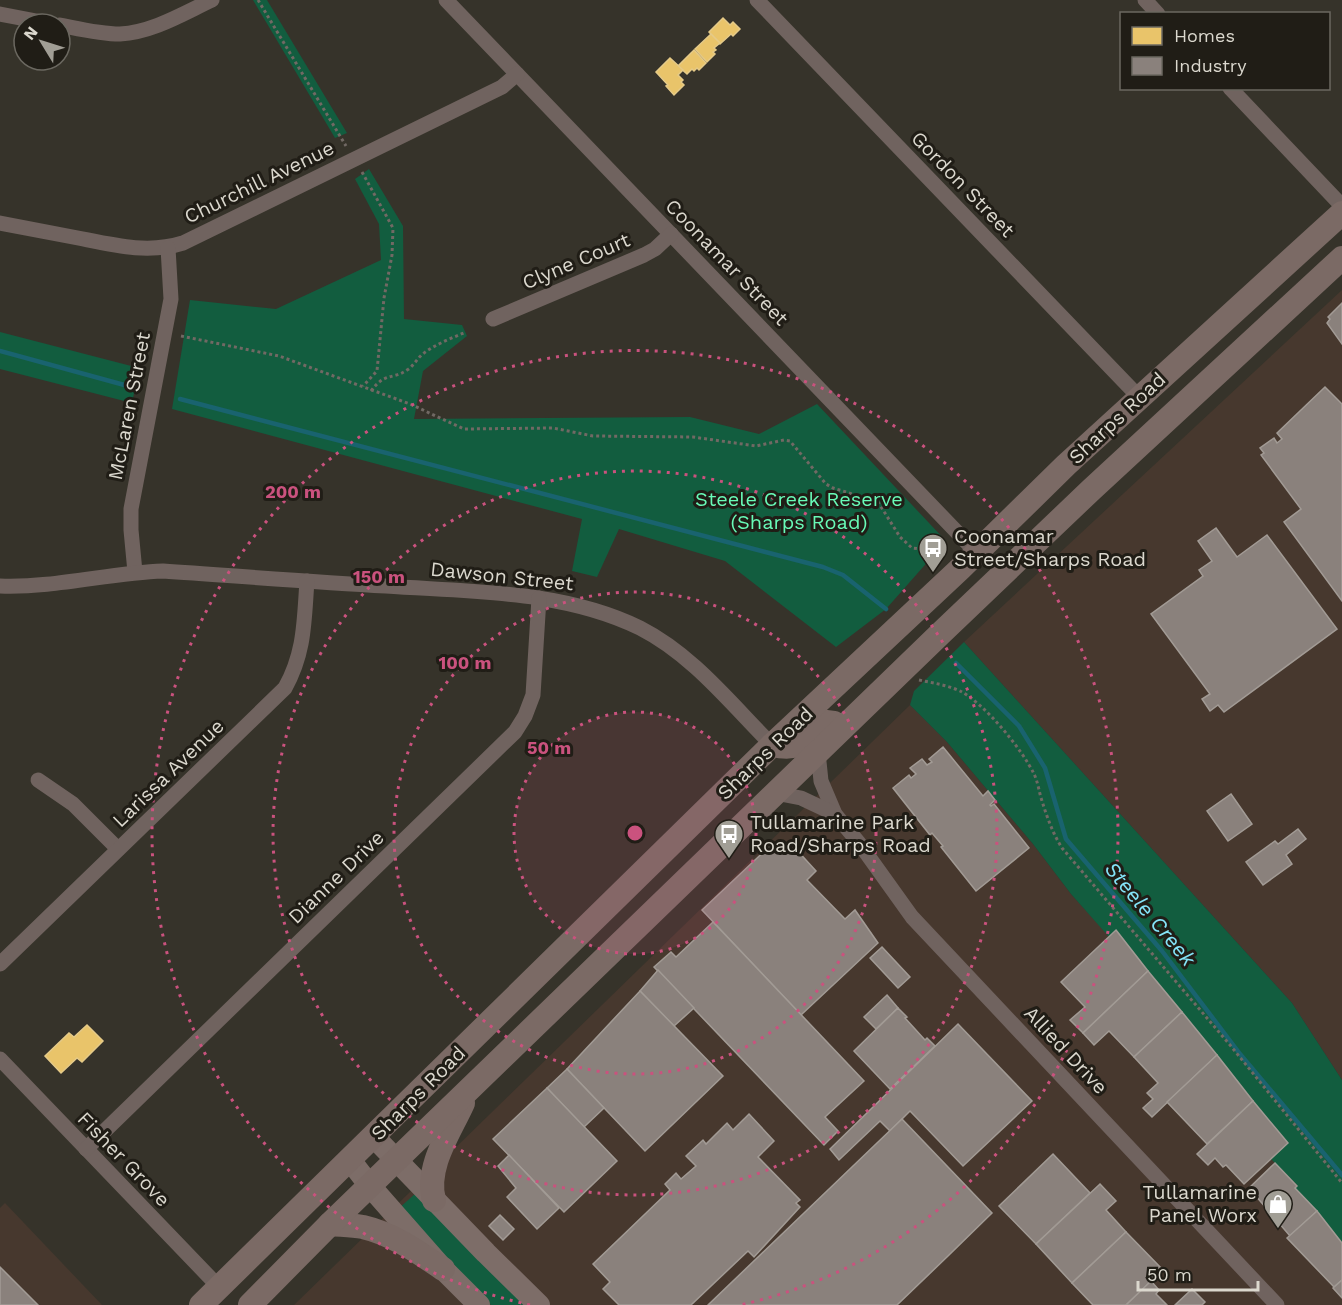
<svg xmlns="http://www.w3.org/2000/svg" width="1342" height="1305" font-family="'Work Sans',sans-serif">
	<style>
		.industrial { fill: #47382e }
		.green { fill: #125d3f }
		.homes { fill: #e9c46a; stroke: #e5ca88; stroke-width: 1.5 }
		.industry { fill: #8a817c; stroke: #a29b95; stroke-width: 1.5 }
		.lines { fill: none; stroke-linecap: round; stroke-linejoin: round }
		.stream { stroke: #19636f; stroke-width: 4.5 }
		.path { stroke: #716964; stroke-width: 3; stroke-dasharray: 3 3; stroke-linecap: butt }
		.street { stroke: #70635f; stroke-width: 15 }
		.secondary { stroke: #7d6d68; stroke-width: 22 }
		.primary { stroke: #7b6a65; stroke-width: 24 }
		.ring { fill: none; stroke: #ca527e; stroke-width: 3; stroke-dasharray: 3 6 }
		.labels { text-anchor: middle; stroke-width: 6; stroke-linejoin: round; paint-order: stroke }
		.street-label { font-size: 20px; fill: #dbd8ce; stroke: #201d16 }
		.park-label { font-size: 20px; fill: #68fab7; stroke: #201d16 }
		.poi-label { font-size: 20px; fill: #dbd8ce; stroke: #201d16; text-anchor: start }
		.water-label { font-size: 21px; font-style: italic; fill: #84e4f8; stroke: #201d16 }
		.centre { fill: #ca527e; stroke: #201d16; stroke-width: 3 }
		.ring-label { font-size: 18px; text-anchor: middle; font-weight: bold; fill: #ca527e; stroke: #201d16; stroke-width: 6; stroke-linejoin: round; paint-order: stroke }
	</style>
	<rect width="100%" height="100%" fill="#36332a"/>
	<g class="industrial">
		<polygon points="1342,290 1342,1080 1292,1003 964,642"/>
		<polygon points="910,705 947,742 1033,844 1071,894 1109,936 1115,931 1288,1143 1272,1158 1297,1186 1295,1188 1317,1211 1342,1243 1342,1305 294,1305"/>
		<polygon points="5,1203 102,1305 0,1305 0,1208"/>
	</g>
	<g class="green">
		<polygon points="253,0 267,0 347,133 335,138"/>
		<polygon points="369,169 403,226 404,319 462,325 467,336 423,371 414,419 690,417 759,434 817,404 946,541 886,609 836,647 725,561 619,529 597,577 572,571 582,519 172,409 190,300 276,309 381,260 379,224 355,179"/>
		<polygon points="0,332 139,368 132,403 0,369"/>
		<polygon points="964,642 1292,1003 1342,1080 1342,1243 1317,1211 1295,1188 1297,1185 1271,1159 1287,1143 1115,931 1109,937 1071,894 1033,844 947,742 910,705 914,691"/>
		<polygon points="416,1193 526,1305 491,1305 397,1210"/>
	</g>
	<g class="homes">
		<polygon points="723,18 730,25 733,22 740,29 733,36 731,34 720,44 709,32"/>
		<polygon points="711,34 720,43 714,48 716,50 713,52 715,54 707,62 695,49"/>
		<polygon points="694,50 706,63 699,70 697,68 694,71 692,69 687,74 678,66"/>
		<polygon points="670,58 683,70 678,75 683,80 681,82 684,85 674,95 666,86 668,85 656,72"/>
		<polygon points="87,1025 103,1041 82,1062 77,1058 61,1073 45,1056 69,1033 74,1037"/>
	</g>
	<g class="industry">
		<polygon points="1342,303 1342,344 1327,323 1330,319 1328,317"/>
		<polygon points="1325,387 1342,404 1342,601 1284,522 1301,509 1261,455 1264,453 1260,448 1274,438 1277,443 1282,439 1277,433"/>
		<polygon points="1216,528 1237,557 1267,535 1337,629 1224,712 1218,705 1210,711 1202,699 1210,694 1151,614 1203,576 1199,570 1212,561 1198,541"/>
		<polygon points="943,747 983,796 988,791 995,800 990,805 991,806 994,804 1029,848 976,891 941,847 943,846 932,833 930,835 893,788 909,775 911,778 916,774 910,768 922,759 927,765 932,762 929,759"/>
		<polygon points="1231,794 1252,824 1228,841 1207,811"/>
		<polygon points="1298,829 1306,839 1286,855 1292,864 1263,885 1246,862 1275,841 1278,844"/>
		<polygon points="773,843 779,849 795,848 816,871 807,880 845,919 855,910 878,943 801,1015 702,910"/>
		<polygon points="713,922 864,1081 825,1117 838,1131 824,1145 654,967 671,952 676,957"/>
		<polygon points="1116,930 1148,971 1083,1033 1070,1020 1085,1007 1061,982"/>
		<polygon points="882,947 910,977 898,988 870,958"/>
		<polygon points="658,970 694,1008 674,1026 640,991"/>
		<polygon points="1148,971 1182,1012 1134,1057 1109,1031 1094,1045 1083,1033"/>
		<polygon points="640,991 723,1076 645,1151 567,1069"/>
		<polygon points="887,995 898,1008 876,1029 864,1017"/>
		<polygon points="898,1008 907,1017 905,1018 925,1040 927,1038 935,1046 890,1089 854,1051"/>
		<polygon points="1182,1012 1217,1055 1152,1117 1143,1108 1153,1099 1147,1093 1158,1083 1134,1057"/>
		<polygon points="958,1024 1032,1101 963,1166 910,1111 890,1131 880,1121 839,1160 830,1149"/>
		<polygon points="1217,1055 1253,1101 1207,1144 1167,1102"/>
		<polygon points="567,1069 604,1108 584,1127 547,1088"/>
		<polygon points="547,1088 617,1161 564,1212 493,1139"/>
		<polygon points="1253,1101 1288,1143 1244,1184 1226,1165 1223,1167 1215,1158 1208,1165 1197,1154"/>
		<polygon points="749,1114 774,1141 758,1157 800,1200 796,1203 800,1207 754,1257 748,1251 691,1305 619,1305 603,1289 610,1282 593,1264 670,1190 665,1184 676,1173 681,1179 696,1166 686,1156 703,1140 706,1144 727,1123 733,1130"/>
		<polygon points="902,1119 992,1213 948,1256 897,1305 708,1305"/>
		<polygon points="1053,1154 1090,1193 1036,1244 999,1206"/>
		<polygon points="509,1155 559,1208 537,1229 507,1197 516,1188 498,1166"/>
		<polygon points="1275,1163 1297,1186 1295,1188 1317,1211 1290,1236 1249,1188"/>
		<polygon points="1100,1184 1116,1201 1106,1210 1126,1232 1072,1283 1036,1244"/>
		<polygon points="1317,1211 1342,1243 1342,1280 1334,1287 1287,1238"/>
		<polygon points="500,1215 514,1229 503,1240 489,1226"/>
		<polygon points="1126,1232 1163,1270 1126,1305 1093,1305 1072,1283"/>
		<polygon points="0,1267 38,1305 0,1305"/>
		<polygon points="1342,1280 1342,1298 1333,1288"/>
		<polygon points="1151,1281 1159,1290 1156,1294 1167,1305 1126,1305"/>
		<polygon points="1192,1289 1205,1302 1202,1305 1175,1305"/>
	</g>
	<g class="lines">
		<g class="stream">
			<polyline points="0,351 128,386"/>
			<polyline points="180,399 823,567 843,575 886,609"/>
			<polyline points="956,663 1019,726 1045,768 1066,839 1162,951 1240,1054 1342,1175"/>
		</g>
		<g class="path">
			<polyline points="258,0 346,146"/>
			<polyline points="362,172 393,228 392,255 384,298 377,371 363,386"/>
			<polyline points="181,336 279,356 410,404 464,429 553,428 593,436 693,437 756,446 784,440 790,441 826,484 833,488 878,502 900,537 912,548 945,551 948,554"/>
			<path d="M371 391C385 372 392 380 407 370 414 366 417 358 424 353 436 344 452 338 466 332"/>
			<path d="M919 680C933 683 947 685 960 691 984 703 1022 749 1034 774 1038 782 1039 792 1042 801 1047 817 1053 834 1062 848L1230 1045 1342 1183"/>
		</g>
		<g class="street">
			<polyline points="446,0 977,553"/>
			<polyline points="757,0 1139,397"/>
			<polyline points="1145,0 1158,14"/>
			<polyline points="0,14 52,24"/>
			<path d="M60 25C80 29 100 34 120 34 153 32 182 14 212 0"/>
			<polyline points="1230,88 1342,206"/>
			<path d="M0 223C26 228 52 233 78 238 113 245 148 254 183 243L502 87 517 74"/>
			<polyline points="493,319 644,255 655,249 671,234"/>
			<polyline points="135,572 131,530 131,509 171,299 168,248"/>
			<path d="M0 586C55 588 109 573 163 571 237 576 312 582 386 586 470 592 563 590 640 628 693 655 731 704 772 745"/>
			<polyline points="818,752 821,781 835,814 859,843 912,917 1277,1305"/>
			<polyline points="38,780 73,804 118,849"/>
			<polyline points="775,793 801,798 835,814"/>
			<path d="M0 964 285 688C305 652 304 621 307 581"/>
			<polyline points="0,1059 219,1287"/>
			<polyline points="86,1149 515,732 525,716 533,695 539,598"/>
		</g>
		<g class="secondary">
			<polyline points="374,1137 486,1253 539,1305"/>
			<polyline points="350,1160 370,1186 443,1269 479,1305"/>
		</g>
		<g class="primary">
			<path d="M772 745C802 751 805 741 826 722L834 723"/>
			<path d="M434 1200C425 1167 450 1132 463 1103"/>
			<path d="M330 1224C341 1225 352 1225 363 1227 393 1234 418 1252 443 1269"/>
			<polyline points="201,1305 772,745 961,568 1066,465 1342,213"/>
			<polyline points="250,1305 330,1224 940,634 1091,490 1342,258"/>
		</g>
	</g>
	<circle cx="635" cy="833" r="121" fill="#ca527e" fill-opacity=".12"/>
	<g class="ring">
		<circle cx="635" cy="833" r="121"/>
		<circle cx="635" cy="833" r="241"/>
		<circle cx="635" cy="833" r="362"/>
		<path d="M530 1305A483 483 0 1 1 740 1305"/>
	</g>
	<defs>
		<g id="bus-pin" transform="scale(1.5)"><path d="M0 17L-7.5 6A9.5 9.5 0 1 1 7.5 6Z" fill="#a19e95" stroke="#201d16"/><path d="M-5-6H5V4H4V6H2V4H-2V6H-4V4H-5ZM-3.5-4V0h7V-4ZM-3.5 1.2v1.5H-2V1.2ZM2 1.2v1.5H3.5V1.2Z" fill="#fff"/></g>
		<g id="shop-pin" transform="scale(1.5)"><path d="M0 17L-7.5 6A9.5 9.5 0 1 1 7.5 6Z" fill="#a19e95" stroke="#201d16"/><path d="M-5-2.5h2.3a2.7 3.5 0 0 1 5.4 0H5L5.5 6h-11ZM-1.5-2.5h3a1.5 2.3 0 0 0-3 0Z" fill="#fff"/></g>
	</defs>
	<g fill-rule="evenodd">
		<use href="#bus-pin" x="933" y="548"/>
		<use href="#bus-pin" x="729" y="834"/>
		<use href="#shop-pin" x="1278" y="1204"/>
	</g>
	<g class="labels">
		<g class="street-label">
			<text transform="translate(259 182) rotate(-26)" y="7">Churchill Avenue</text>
			<text transform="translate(963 184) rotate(46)" y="7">Gordon Street</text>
			<text transform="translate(576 261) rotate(-23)" y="7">Clyne Court</text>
			<text transform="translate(727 262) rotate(46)" y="7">Coonamar Street</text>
			<text transform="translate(129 406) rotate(-79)" y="7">McLaren Street</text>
			<text transform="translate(1117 418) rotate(-43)" y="7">Sharps Road</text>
			<text transform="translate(502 576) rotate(6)" y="7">Dawson Street</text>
			<text transform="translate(765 753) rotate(-44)" y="7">Sharps Road</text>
			<text transform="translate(168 773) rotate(-44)" y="7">Larissa Avenue</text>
			<text transform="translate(336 877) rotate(-44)" y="7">Dianne Drive</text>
			<text transform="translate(1066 1050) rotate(47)" y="7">Allied Drive</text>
			<text transform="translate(418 1093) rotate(-45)" y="7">Sharps Road</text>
			<text transform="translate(124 1159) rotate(46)" y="7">Fisher Grove</text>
		</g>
		<g class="park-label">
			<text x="799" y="506">Steele Creek Reserve<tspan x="799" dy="23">(Sharps Road)</tspan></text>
		</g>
		<g class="poi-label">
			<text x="954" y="543">Coonamar<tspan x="954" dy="23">Street/Sharps Road</tspan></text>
			<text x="750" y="829">Tullamarine Park<tspan x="750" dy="23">Road/Sharps Road</tspan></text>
			<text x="1257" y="1199" text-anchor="end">Tullamarine<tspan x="1257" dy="23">Panel Worx</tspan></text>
		</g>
		<g class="water-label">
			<text transform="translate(1150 914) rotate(50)" y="7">Steele Creek</text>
		</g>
	</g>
	<circle cx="635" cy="833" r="9" class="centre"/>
	<g class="ring-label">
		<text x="293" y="498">200 m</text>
		<text x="379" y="583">150 m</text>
		<text x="465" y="669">100 m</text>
		<text x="549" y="754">50 m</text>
	</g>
	<rect x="1120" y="12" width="210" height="78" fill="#201d16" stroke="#6b6860" stroke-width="1.5"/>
	<rect x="1132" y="27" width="30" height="18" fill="#e9c46a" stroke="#6b6860" stroke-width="1.5"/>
	<text x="1174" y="42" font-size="18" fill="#dbd8ce">Homes</text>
	<rect x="1132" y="57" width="30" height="18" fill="#8a817c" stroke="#6b6860" stroke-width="1.5"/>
	<text x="1174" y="72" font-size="18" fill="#dbd8ce">Industry</text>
	<g transform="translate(42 42) rotate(308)"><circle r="28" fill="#201d16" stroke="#6b6860" stroke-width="1.5"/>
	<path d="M0-4.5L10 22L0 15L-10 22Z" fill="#a19e95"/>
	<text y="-9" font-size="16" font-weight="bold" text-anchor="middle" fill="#dbd8ce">N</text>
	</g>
	<path d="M1138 1281v9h120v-9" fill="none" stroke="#dbd8ce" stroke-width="3"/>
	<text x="1147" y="1281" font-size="18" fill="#dbd8ce" stroke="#201d16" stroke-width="4.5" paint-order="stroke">50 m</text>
</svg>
